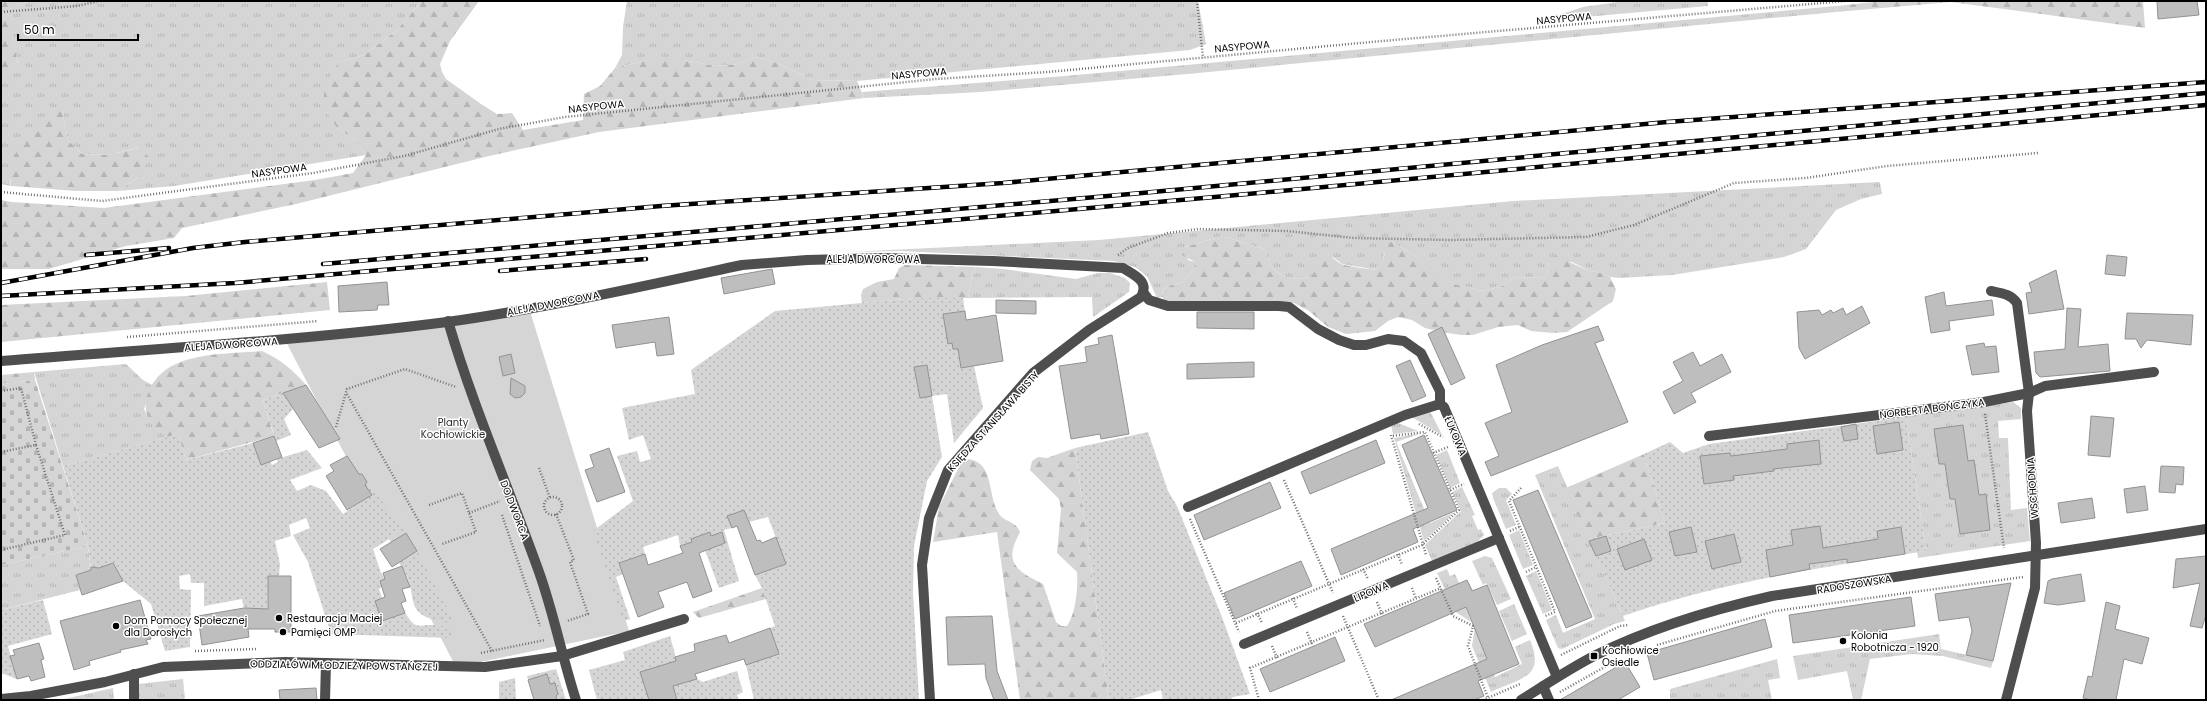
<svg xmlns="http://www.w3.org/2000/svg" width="2207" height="701" font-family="Poppins,sans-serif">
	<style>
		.grass { fill: url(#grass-tufts) }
		.forest { fill: url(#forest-firs) }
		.cemetery { fill: url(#cemetery-stones) }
		.park { fill: #d5d5d5 }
		.garden { fill: url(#garden-dots); fill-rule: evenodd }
		.building { fill: #bebebe; stroke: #929292 }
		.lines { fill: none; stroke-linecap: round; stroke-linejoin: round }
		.path { stroke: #707070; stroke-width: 2.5; stroke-dasharray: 1 2; stroke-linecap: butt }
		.minor { stroke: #4e4e4e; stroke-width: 10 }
		.rail-casing { stroke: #000; stroke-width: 4.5 }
		.rail { stroke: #fff; stroke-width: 3; stroke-dasharray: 9; stroke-linecap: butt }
		.poi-dot { fill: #000; stroke: #fff; stroke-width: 1.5 }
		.labels { text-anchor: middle; stroke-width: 3; stroke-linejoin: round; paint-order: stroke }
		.street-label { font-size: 10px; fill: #000; stroke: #fff }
		.park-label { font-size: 10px; fill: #2c2c2c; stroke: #fff }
		.poi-label { font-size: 10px; fill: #000; stroke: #fff; text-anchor: start }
	</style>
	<defs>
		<pattern id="grass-tufts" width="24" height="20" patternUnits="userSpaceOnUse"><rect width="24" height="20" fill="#d5d5d5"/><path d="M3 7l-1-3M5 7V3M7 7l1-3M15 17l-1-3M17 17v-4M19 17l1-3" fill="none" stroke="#b5b5b5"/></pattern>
		<pattern id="forest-firs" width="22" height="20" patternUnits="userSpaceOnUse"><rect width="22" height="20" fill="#d5d5d5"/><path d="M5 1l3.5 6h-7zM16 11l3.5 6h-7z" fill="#b5b5b5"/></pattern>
		<pattern id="cemetery-stones" width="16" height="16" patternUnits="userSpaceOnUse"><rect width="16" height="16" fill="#d5d5d5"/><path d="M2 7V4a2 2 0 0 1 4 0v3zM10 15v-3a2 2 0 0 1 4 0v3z" fill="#b5b5b5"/></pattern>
		<pattern id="garden-dots" width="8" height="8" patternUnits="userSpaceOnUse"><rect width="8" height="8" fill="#d5d5d5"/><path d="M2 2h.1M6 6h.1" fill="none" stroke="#b5b5b5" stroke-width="1.8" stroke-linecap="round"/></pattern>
	</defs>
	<rect width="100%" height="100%" fill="#fff"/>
	<g class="grass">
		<polygon points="32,1 422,1 396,31 364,55 339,62 338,129 355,139 366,155 174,186 118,191 139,177 138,148 108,155 82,154 68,140 62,110 10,180 11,186 1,184 1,82 18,63 7,13 19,4"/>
		<polygon points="627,1 1198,1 1206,44 1190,50 857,81 813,80 777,63 756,57 737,64 716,66 683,60 648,60 615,68 622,55 623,27"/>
		<polygon points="1624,1 1708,1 1708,6 1540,21 1583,7"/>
		<polygon points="1837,6 1836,12 1187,74 981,92 864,98 862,92 1065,76"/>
		<path d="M1880 182 1882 194 1861 199 1836 210 1806 249 1784 257 1672 275 1620 278 1610 277 1598 272 1589 271 1572 262 1549 261 1547 275 1541 278 1515 277 1503 286 1482 291 1454 284 1432 273 1414 255 1392 242 1384 254 1382 265 1377 270 1342 264 1333 257 1314 267V274C1304 281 1285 280 1276 271 1270 266 1267 257 1264 249L1222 236 1185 247 1188 260 1195 262 1194 269 1182 283 1174 284 1163 289 1162 297 1157 298 1147 276 1135 267 1114 261 900 251 848 252 1099 240 1513 201Z"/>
		<polygon points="976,267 1003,269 1076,279 1098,273 1110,273 1125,278 1130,283 1129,292 1093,317 1092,297 968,298 972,275"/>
		<path d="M126 364 143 380 152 385 144 409C150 421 156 430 168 437L63 466 34 372Z"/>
		<polygon points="2013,402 2021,408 2021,419 1998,421 1999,438 2008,438 2011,510 2027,508 2030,541 1918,558 1917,552 1926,551 1906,417"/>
		<polygon points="1430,411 1442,435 1410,416"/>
		<polygon points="1398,423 1418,431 1393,434 1391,425"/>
		<polygon points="1422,433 1396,442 1430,523 1455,512 1424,541 1394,438"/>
		<polygon points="1447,450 1460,483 1450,488 1436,455"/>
		<polygon points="1558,466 1625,621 1614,624 1562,649 1558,648 1546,620 1556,615 1563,633 1595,619 1535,475"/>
		<polygon points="1462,487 1475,515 1472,516 1478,530 1481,529 1484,535 1477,542 1432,561 1425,545 1461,511 1452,492"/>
		<polygon points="1499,488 1506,488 1512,494 1506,500 1516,525 1506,529 1493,498 1492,493"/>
		<polygon points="1519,530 1533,565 1523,569 1509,535"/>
		<polygon points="88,546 91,570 76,575 80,590 1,610 1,565"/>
		<polygon points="1485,556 1492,558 1511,599 1497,605 1486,583 1483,585 1472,561"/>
		<polygon points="1447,569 1450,576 1455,574 1460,585 1468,582 1473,590 1461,595 1471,622 1456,612 1437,573"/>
		<polygon points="1536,571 1552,610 1543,614 1526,576"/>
		<polygon points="1514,604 1527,634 1512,641 1499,611"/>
		<path d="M1475 627 1495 677 1522 664 1515 647 1530 640C1546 678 1520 678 1491 692L1472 646Z"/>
		<polygon points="1939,634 1941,649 1993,661 1991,668 1943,656 1912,654 1870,659 1861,700 1853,700 1847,671 1798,680 1793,656"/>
		<polygon points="1777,659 1780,678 1768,680 1772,700 1670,700 1670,689"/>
		<polygon points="183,679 185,700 138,700 138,684"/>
		<polygon points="113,688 114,700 60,700"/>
	</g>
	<g class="forest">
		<polygon points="1,1 32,1 19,4 8,13 18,64 1,82"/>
		<polygon points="422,1 479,1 450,41 440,64 442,72 446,79 481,104 497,114 512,113 523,130 583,120 584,94 600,86 615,68 648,60 683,60 716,66 737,64 756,57 777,63 813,80 857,81 864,98 599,132 489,156 296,204 182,228 174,238 126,246 49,269 1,269 1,200 12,202 104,208 315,180 353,173 366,155 355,139 338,129 324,108 324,87 339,62 364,55 396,31"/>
		<polygon points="1882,1 2143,1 2145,28 1951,2 1836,12 1837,6"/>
		<path d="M62 110 68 140 82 154 108 155 139 148 150 158 139 177 118 191H76L11 186C7 148 32 127 62 110Z"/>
		<path d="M1222 236 1264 249C1267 257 1270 266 1276 271 1285 280 1304 281 1314 274V267L1318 258C1334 252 1332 261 1344 265 1355 267 1366 269 1377 270 1384 263 1384 253 1388 243L1392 242 1414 255 1433 273 1454 284 1482 291 1503 286 1515 277 1541 278 1547 275 1549 261 1556 256 1589 271 1598 272 1610 277 1616 289 1613 301 1567 332 1553 333 1531 331 1518 325 1498 327 1473 335H1461L1441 332 1425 328 1412 320 1398 317 1388 321 1375 331 1346 334 1328 327 1309 311 1294 303 1167 302 1162 297 1163 289 1174 284 1182 283 1194 269 1195 262 1182 255 1185 247Z"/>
		<polygon points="905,265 976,267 972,275 968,298 916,298 862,303 861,295 863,289 877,282 894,279 899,268"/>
		<polygon points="327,282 330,310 1,342 1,305 186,296"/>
		<path d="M262 351C280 359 293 370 306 385L263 400 274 436 186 460 178 434 168 437C155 429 143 417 146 401 157 350 220 355 262 351Z"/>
		<polygon points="34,372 35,380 1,384 1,375"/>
		<path d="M1075 448 1109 700H1020L997 532 933 542 939 507 962 461 966 459C995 460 987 496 999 514 1004 522 1016 521 1020 532 1018 537 1014 543 1013 549 1008 569 1030 577 1043 584L1056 622 1061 626H1067C1076 613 1078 588 1077 572L1057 553 1061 509 1059 499 1030 470 1032 461 1038 457 1047 458Z"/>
		<polygon points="1644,454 1665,523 1589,539 1566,488"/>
		<polygon points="762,588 766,599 699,618 693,612"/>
	</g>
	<polygon class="cemetery" points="35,380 88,546 1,565 1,384"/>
	<polygon class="park" points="529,308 629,631 456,667 285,340"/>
	<g class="garden">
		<path d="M916 298H963L965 311 943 315 948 343H952L953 349H958L961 368 974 366 983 408 954 443 947 394 932 396 942 457 927 481 914 546 913 593 919 700H754L746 665 779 654 770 628 775 626 762 588 755 575 786 564 768 517 749 522 744 510 728 516 732 528 724 530 739 581 719 588 705 550 715 546 710 533 691 539 692 542 680 546 678 535 643 547 645 554 620 563 623 574 616 577 630 619 623 621 593 531 633 501 617 456 637 451 640 462 651 459 643 435 629 440 622 408 695 394 691 370 775 311ZM927 365 932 396 920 398 914 367Z"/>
		<polygon points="283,393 293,409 284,419 291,435 276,441 263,400"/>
		<path d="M1906 417 1926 551C1823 567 1721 582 1623 616L1589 539 1665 523 1644 454 1670 442 1683 453 1709 444Z"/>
		<polygon points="1148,432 1168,491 1177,506 1222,617 1250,694 1233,697 1230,700 1163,700 1161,690 1129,700 1109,700 1075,448"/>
		<path d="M178 434 186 460 253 443 261 465 270 461 272 465 278 462 277 459 307 450 322 468 290 480 297 491 311 485 326 491 343 514 371 495 365 485 367 482 404 530 373 549 381 573 385 579 380 581 382 587 379 589 382 598 376 601 382 620 405 613C417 630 415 625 433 625 439 625 446 627 452 627L451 638 331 634 308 562 293 535 310 528 306 518 289 525 291 536 275 541 280 564 279 576H268L267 627 248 629 242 599 204 606V583H191L190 574 179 576 180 589 191 590 190 647 165 651 151 604 123 581 113 563 99 568 91 567 88 546 63 466Z"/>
		<path d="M417 551 453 619V623C395 617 424 595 399 563Z"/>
		<polygon points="43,600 52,634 8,646 17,679 1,673 1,610"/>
		<polygon points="670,636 683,683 697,679 703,682 737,671 743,692 737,695 739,700 597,700 589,670 625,660 623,652"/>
		<polygon points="556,669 566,700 557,700 556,696 558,694 555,683 550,684 547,674 528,680 527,676"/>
		<polygon points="515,678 516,700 499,700 499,682"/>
	</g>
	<g class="building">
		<polygon points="2157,1 2197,1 2199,15 2158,19"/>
		<polygon points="2107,255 2127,257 2125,276 2105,274"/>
		<polygon points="772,269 775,284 724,294 721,278"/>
		<polygon points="2056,270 2064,309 2029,314 2026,293 2032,292 2029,283"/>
		<polygon points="387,282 389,305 378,305 377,310 339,312 338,286"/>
		<polygon points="1944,292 1946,306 1992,300 1994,315 1949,321 1950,330 1931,333 1925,297"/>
		<polygon points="996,300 1036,301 1036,314 996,313"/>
		<polygon points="1862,306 1870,323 1805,359 1799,348 1797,312 1819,310 1822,315 1831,310 1833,313 1843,308 1846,315"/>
		<polygon points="2067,308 2081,309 2078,347 2108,344 2110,371 2040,377 2036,373 2034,352 2065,349"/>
		<polygon points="965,311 966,320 996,315 1003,361 961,368 958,349 953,349 952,343 948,344 943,314"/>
		<polygon points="1197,312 1254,312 1254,329 1197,328"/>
		<polygon points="2127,313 2193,315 2191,345 2147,340 2141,348 2136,339 2125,339"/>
		<polygon points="669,317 674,354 657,356 655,342 616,348 612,325"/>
		<polygon points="1598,326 1604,340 1595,343 1628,422 1491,476 1485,462 1499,456 1485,423 1512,412 1496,365 1542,345"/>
		<polygon points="1442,327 1465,378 1451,385 1428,334"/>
		<polygon points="1112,335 1129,434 1101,439 1100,434 1071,439 1059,366 1087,362 1085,347 1099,344 1098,338"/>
		<polygon points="1984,343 1985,347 1996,346 1999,372 1972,375 1966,346"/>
		<polygon points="1693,352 1700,366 1722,354 1731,372 1691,393 1696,402 1674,414 1663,392 1683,381 1673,362"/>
		<polygon points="511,354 515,373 503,376 499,357"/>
		<polygon points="1410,360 1426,396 1412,402 1396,366"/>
		<polygon points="1254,362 1254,377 1187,379 1187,364"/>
		<polygon points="927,365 932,396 920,398 914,367"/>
		<polygon points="511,378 525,386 525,393 521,397 515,398 510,394"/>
		<polygon points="306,385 340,439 319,448 283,393"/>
		<polygon points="2091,416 2114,418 2110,457 2088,455"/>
		<polygon points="1899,422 1903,450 1877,454 1873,426"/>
		<polygon points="1856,424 1858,439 1844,441 1841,427"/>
		<polygon points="1963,425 1968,461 1974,460 1979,495 1986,494 1990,530 1960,534 1955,499 1950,499 1945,464 1939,464 1934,429"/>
		<polygon points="1424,435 1457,510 1413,529 1418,542 1341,575 1331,549 1428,508 1402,445"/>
		<polygon points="274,436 282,457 261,465 253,443"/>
		<polygon points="1376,440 1385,463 1310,494 1301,472"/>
		<polygon points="1819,440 1821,464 1773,469 1774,471 1733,476 1734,480 1704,484 1700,456 1730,453 1731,456 1787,449 1787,444"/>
		<polygon points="609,448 625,492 597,502 585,470 594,467 590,455"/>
		<polygon points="347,456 359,474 362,474 367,482 365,485 372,495 347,510 326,476 334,471 330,465"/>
		<polygon points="2161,466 2184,467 2183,485 2176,484 2175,493 2159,492"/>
		<polygon points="1270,482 1281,508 1204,540 1194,515"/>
		<polygon points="2145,486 2148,510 2127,513 2124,489"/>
		<polygon points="1538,490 1592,617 1566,628 1513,500"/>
		<polygon points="2092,498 2095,518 2061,523 2058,503"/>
		<polygon points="744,510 757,541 760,540 762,543 776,537 786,564 755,575 737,526 732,528 727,516"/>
		<polygon points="1820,526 1823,548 1878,539 1877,531 1901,527 1905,554 1847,563 1847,559 1809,564 1810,569 1770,577 1766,550 1793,545 1791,530"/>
		<polygon points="1691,527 1697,552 1675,556 1669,532"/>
		<polygon points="710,532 711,536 722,532 725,543 699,553 712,591 693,598 687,582 658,592 664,607 638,617 619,563 645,554 648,565 683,553 680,546 692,542 691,539"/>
		<polygon points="406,533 417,551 392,567 380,549"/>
		<polygon points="1734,534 1741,562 1712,569 1705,541"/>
		<polygon points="1606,536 1611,551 1596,556 1589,541"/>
		<polygon points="1644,539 1652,560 1625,570 1617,549"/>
		<polygon points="2206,556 2206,615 2202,628 2190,626 2200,583 2173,588 2176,559"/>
		<polygon points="1301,561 1312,586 1235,619 1224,593"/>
		<polygon points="113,563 123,581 82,595 76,575 91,570 91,567 99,568"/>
		<polygon points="402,566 410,587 402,589 406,601 401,603 405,613 382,621 375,601 385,597 380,581 385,579 383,573"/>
		<polygon points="2081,574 2085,601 2058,605 2044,603 2048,581 2052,579"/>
		<polygon points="268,576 291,576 291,632 275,632 275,629 248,629 249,637 202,645 198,616 244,608 268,609"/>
		<polygon points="1467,580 1472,591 1487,585 1519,664 1478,681 1484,696 1474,700 1391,700 1487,659 1466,607 1375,647 1364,624"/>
		<polygon points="2011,583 1993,661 1966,655 1972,631 1969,617 1939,621 1935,594"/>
		<polygon points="1911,597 1915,626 1793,643 1789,615"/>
		<polygon points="140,600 151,639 146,640 148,644 120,650 121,652 89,661 90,665 74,670 60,621"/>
		<polygon points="2106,602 2120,606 2115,629 2149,638 2142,664 2124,659 2116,700 2091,700 2083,698 2088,676 2092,677"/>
		<polygon points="992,616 997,671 1008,700 994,700 986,678 985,664 948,665 946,617"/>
		<polygon points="1765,619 1772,647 1654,680 1647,653"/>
		<polygon points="770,628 779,654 746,665 744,659 695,674 697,679 673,686 677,700 649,700 640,672 676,661 675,657 695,651 694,644 726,635 729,643"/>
		<polygon points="1335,637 1345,661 1270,692 1260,669"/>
		<polygon points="39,643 44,659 41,660 45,677 31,681 29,676 17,679 10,656 15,655 13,650"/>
		<polygon points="1625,662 1640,687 1618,700 1560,700"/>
		<polygon points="547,674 550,684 555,683 558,694 556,696 557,700 534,700 528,680"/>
		<polygon points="316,688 317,700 280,700 279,690"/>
	</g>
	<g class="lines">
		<g class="path">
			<polyline points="1197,1 1203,58"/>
			<polyline points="1,12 77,6 99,1"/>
			<polyline points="1,192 102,201 313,173 404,156 499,129 565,117 936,79 1048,72 1371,42 1845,1"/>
			<polyline points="1118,255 1128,248 1168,233 1198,229 1287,231 1354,238 1450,240 1586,237 1634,225 1734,183 1806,178 1887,166 2038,153"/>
			<polyline points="127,337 318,321"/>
			<polyline points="1,391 21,388 36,445"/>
			<polyline points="347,394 492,651"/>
			<polyline points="1985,414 2004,548"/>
			<polyline points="1419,424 1443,437"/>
			<polyline points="336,427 347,389 405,369 456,387"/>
			<polyline points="1391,435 1426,555"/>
			<polyline points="1,452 36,445 65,535 1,550"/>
			<polyline points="1433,453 1448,447"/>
			<polyline points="539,468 550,498"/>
			<polyline points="1284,480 1333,593"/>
			<polyline points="1521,488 1509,501 1555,612 1545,616"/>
			<polyline points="1450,490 1464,484"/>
			<circle cx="553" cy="506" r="9"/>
			<polyline points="429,505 462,493 476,532 442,544"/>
			<polyline points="469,513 500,501"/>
			<polyline points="556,514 574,560 570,562 588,614 567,621"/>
			<polyline points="502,515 540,626"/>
			<polyline points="1190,519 1239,632"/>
			<polyline points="1510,531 1519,527"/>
			<polyline points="1398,554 1402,565"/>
			<polyline points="1363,569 1368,579"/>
			<polyline points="1526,572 1536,567"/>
			<polyline points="1436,578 1453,616 1473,626 1468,646 1488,698"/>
			<polyline points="1412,588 1416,599"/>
			<polyline points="1293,598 1297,609"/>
			<polyline points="1377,602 1382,614"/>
			<polyline points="1257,613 1262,623"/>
			<polyline points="1343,616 1378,698"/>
			<polyline points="1236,623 1422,545 1459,510 1425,432 1391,436"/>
			<polyline points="1307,632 1312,644"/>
			<polyline points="1657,645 1775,611 2023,577"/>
			<polyline points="1272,646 1277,658"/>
			<polyline points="195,651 256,649"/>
			<polyline points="481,653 545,640"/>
			<polyline points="1561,655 1620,626 1629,625"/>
			<polyline points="1560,692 1610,664"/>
			<polyline points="1259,700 1250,668 1441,588"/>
			<polyline points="1483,700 1520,684"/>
		</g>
		<g class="minor">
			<path d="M1991 291C2001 293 2011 294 2017 303L2029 393 2027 411 2036 543 2035 588 2006 700"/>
			<polyline points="1143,292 1149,300 1168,306 1279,306 1289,307 1318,329 1339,340 1354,345 1366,345 1388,339 1404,341 1421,353 1440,391 1440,404"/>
			<path d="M448 321C473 407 509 488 539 572 554 614 562 657 576 700"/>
			<path d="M1 361C150 349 299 341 447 322 546 308 644 286 742 265L807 260 883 258 993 261 1123 268C1134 275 1150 281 1141 297L1089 330 1033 373 948 470 929 518 922 565 930 700"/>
			<polyline points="1709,436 1984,402 2029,393 2045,386 2154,372"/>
			<polyline points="1188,507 1405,415 1440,404 1444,407 1557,677"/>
			<polyline points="1244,644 1499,538"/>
			<polyline points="134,674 134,700"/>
			<polyline points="1543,686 1549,700"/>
			<polyline points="1,699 31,696 105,682 163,667 285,662 485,667 562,656 684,619"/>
			<polyline points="325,700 326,663"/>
			<path d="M1521 700C1545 685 1569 669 1594 656 1650 628 1710 610 1772 596L2206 529"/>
		</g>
		<g class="rail-casing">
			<g id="rail">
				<polyline points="86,255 169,248"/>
				<polyline points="323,264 1142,193 2206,93"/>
				<polyline points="500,271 646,259"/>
				<polyline points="1,283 193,248 245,242 661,206 1003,183 1667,122 2206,82"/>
				<polyline points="1,296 235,283 747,238 1226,196 2206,105"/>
			</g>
		</g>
		<use href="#rail" class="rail"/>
	</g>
	<g class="poi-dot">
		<circle cx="279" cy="618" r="4"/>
		<circle cx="116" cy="626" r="4"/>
		<circle cx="283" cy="632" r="4"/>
		<circle cx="1843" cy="641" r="4"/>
		<rect x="1590" y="652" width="8" height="8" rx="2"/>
	</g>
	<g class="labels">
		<g class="street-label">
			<text transform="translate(1564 18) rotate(-5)" y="4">NASYPOWA</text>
			<text transform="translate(1242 46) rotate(-5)" y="4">NASYPOWA</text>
			<text transform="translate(919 73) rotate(-5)" y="4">NASYPOWA</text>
			<text transform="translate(596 106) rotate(-6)" y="4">NASYPOWA</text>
			<text transform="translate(279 170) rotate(-8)" y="4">NASYPOWA</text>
			<text x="873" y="263">ALEJA DWORCOWA</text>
			<text transform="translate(553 303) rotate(-11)" y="4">ALEJA DWORCOWA</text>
			<text transform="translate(231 344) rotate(-4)" y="4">ALEJA DWORCOWA</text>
			<text transform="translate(1932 408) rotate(-7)" y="4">NORBERTA BOŃCZYKA</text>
			<text transform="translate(993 421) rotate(-48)" y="4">KSIĘDZA STANISŁAWA BISTY</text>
			<text transform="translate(1456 436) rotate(67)" y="4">ŁUKOWA</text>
			<text transform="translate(2032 488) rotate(-94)" y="4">WSCHODNIA</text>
			<text transform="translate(515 510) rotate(69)" y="4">DO DWORCA</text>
			<text transform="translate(1854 584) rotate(-9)" y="4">RADOSZOWSKA</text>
			<text transform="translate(1371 591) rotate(-23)" y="4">LIPOWA</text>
			<text transform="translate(344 665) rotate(1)" y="4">ODDZIAŁÓW MŁODZIEŻY POWSTAŃCZEJ</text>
		</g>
		<g class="park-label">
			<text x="453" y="426">Planty<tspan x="453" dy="12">Kochłowickie</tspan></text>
		</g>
		<g class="poi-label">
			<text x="287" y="622">Restauracja Maciej</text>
			<text x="124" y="624">Dom Pomocy Społecznej<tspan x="124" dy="12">dla Dorosłych</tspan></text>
			<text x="291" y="636">Pamięci OMP</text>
			<text x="1851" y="639">Kolonia<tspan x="1851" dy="12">Robotnicza - 1920</tspan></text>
			<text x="1602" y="654">Kochłowice<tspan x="1602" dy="12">Osiedle</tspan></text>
		</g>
	</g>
	<rect width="2207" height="701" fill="none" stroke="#000000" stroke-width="4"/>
	<path d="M18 34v6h120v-6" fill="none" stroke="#000000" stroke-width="2"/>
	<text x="24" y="34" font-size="12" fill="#000000" stroke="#ffffff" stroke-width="3" paint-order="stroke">50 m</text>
</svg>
